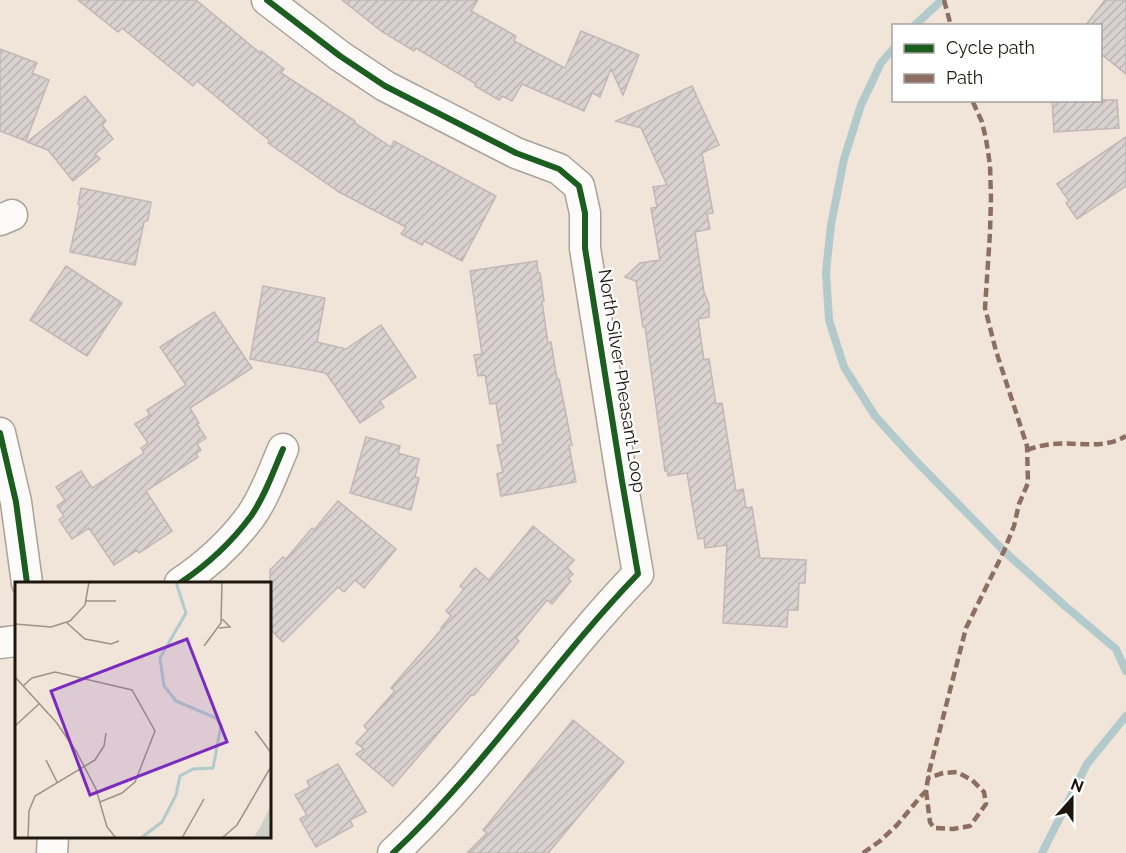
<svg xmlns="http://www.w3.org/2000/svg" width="1126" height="853" font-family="Raleway,sans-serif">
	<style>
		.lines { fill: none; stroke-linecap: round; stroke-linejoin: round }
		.stream { stroke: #b3cacc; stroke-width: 8 }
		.building { fill: url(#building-hatch); stroke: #c0b7b6; stroke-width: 1.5 }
		.street-casing { stroke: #aaa197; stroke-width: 33 }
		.street { stroke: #fdfbf9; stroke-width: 30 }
		.quiet { stroke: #8d6e63; stroke-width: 4.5; stroke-dasharray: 9 4.5; stroke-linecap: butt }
		.cycleway-casing { stroke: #fff; stroke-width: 10 }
		.cycleway { stroke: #1b5e20; stroke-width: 6 }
		.labels { text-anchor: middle; stroke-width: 4.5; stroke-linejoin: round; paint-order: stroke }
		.street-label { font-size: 18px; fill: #1e170e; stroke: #fff }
		.inset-river { fill: none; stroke: #b3cacc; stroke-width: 3 }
		.inset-road { fill: none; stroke: #9c9387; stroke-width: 1.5 }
		.view { fill: #7b2cbf; fill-opacity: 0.15; stroke: #7b2cbf; stroke-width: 3 }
		.inset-edge { fill: none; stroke: #1e170e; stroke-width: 3 }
	</style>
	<defs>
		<pattern id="building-hatch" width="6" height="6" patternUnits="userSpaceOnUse" patternTransform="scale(1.5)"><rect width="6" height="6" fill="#dad2d0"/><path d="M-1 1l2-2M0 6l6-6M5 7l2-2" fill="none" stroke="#bbb4b1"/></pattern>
	</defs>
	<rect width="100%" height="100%" fill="#f0e5d8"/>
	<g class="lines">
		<g class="stream">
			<polyline points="914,26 942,0"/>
			<polyline points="894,48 881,63 861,105 844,159 831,225 826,272 829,320 844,367 875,416 914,459 1004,551 1065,606 1116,649 1126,671"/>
			<polyline points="1042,853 1087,764 1126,716"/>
		</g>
	</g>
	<g class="building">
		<polygon points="78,0 196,0 260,53 261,51 284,69 281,73 355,121 355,123 391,147 394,141 496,196 462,261 424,241 422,245 401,234 406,227 339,192 268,143 270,141 197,81 193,86 122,28 118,32"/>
		<polygon points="342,0 478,0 471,11 516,36 514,41 565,68 581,31 639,55 623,95 611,69 600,97 592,93 584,111 522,84 512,101 502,96 499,100 475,86 476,84 416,48 414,51 381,31"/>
		<polygon points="1105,0 1126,0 1126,74 1101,54 1101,26 1085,26"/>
		<polygon points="0,49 37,63 32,73 49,80 26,141 0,131"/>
		<polygon points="692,86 719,145 702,153 713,213 707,214 710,229 695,232 704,292 709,304 709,317 698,319 704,360 709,359 716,404 722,403 736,491 743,489 746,508 752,507 760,558 806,560 805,583 799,583 798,610 788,610 787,627 723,623 727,545 705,548 704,538 698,539 687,473 668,476 667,470 665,471 645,327 643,327 636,281 625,277 640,263 660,260 651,208 657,207 653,187 667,185 641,128 616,121"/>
		<polygon points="85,96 106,121 102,125 113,139 95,154 100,159 73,181 48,150 27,142"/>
		<polygon points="1052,100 1117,100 1119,128 1054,132"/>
		<polygon points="1126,137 1126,186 1077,219 1066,203 1069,201 1057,184"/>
		<polygon points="81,188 151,202 148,220 144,222 135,265 70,252 80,205 78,204"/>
		<polygon points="537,261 538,273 540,273 544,301 542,301 548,343 551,342 557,379 559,379 572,445 569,446 576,482 501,496 497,474 503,472 497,445 503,444 496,403 490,404 485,375 478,376 474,355 482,354 470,271"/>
		<polygon points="66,266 122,303 87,356 30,320"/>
		<polygon points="263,286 325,298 317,342 346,349 381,325 416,377 380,401 384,407 360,423 326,373 250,359"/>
		<polygon points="214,312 252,368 190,408 199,423 197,424 206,438 197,444 201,450 196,454 198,457 146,491 172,531 139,553 137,550 114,565 89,528 72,539 59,520 64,516 57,506 65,500 56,487 81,471 92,488 144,453 141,448 148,443 135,424 150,415 147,410 186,385 160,347"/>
		<polygon points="366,437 400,446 398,453 419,459 415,477 419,478 411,510 350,493"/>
		<polygon points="338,501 396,549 364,588 355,580 344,592 338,587 283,642 270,629 270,570 283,557 286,559 312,528 314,530"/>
		<polygon points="533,526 574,560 567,568 573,574 568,579 571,581 552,604 547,600 516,638 519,641 474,695 471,695 393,786 356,754 364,749 356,743 368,730 364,726 395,691 391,688 442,629 441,628 451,616 446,611 464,589 460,586 475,568 489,580"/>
		<polygon points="573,720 624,762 548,853 467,853 487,833 483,830"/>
		<polygon points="338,764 366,812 350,820 353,826 316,847 300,819 307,815 295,795 310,787 307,781"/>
	</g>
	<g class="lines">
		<g class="street-casing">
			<g id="street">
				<path d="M267 0 340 56 385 86 516 153 559 169 579 186 585 213V248L622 481 638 574C552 663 484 768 393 853"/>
				<polyline points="0,220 12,215"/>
				<polyline points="0,433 16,502 27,583"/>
				<path d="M180 583C207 565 231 543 251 516 265 496 273 472 283 449"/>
				<polyline points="0,643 16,641"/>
				<polyline points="52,853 53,836"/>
			</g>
		</g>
		<use href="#street" class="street"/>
		<g class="quiet">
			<polyline points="944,0 951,26"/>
			<path d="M1027 450C1033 448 1039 446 1046 445 1072 440 1102 451 1126 436"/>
			<polyline points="926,791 930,822 934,828 953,829 970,826 986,804 984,792 972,780 957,772 943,773 928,778"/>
			<polyline points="863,853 880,841 897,825 922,795 926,791 929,772 966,628 1004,551 1014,526 1019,504 1028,483 1027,446 996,351 985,308 990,233 991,198 990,165 986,139 982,122 972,100"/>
		</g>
		<g class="cycleway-casing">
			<g id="cycleway">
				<path d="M267 0 340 56 385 86 516 153 559 169 579 186 585 213V248L622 481 638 574C552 663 484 768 393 853"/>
				<polyline points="0,433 16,502 27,583"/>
				<path d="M180 583C207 565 231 543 251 516 265 496 273 472 283 449"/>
			</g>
		</g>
		<use href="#cycleway" class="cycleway"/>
	</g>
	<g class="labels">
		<g class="street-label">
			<text transform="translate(622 381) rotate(81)" y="6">North Silver Pheasant Loop</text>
		</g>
	</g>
	<g transform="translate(15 582)">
		<rect width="256" height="256" fill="#f0e5d8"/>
		<path d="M256 223V256H238L244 247Z" fill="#cdd1c5"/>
		<path class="inset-river" d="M126 256 147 240 161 213 165 194 178 187 198 186 206 143 201 136 161 119 149 104 145 76 171 31 161 0"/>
		<path class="inset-road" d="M71 19H101M52 41 70 57 96 62 104 59M0 42 36 45 55 39 70 23 74 0M204 46 215 45 207 37M189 64 206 41 207 0M0 95 41 140 61 169 81 207 92 245 101 256M8 104 17 96 40 90 117 108 140 149 120 200 107 211 85 220M0 144 25 121M240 149 257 172M31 178 42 200M13 256 14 229 20 214 80 178 89 164 91 151M167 256 189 217M207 256 222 243 257 183"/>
		<path class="view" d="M172 57 212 160 75 213 36 109Z"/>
		<rect width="256" height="256" class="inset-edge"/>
	</g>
	<rect x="892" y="24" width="210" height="78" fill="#ffffff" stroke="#a5a29f" stroke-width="1.5"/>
	<rect x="904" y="44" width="30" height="9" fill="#1b5e20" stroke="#a5a29f" stroke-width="1.5"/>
	<text x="946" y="54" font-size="18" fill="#1e170e">Cycle path</text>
	<rect x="904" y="74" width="30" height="9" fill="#8d6e63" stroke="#a5a29f" stroke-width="1.5"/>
	<text x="946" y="84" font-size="18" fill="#1e170e">Path</text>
	<g transform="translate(1072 799) rotate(21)" stroke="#ffffff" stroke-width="4.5" paint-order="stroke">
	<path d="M0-4.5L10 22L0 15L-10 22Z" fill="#1e170e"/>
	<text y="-9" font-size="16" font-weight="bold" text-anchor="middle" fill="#1e170e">N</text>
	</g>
</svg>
